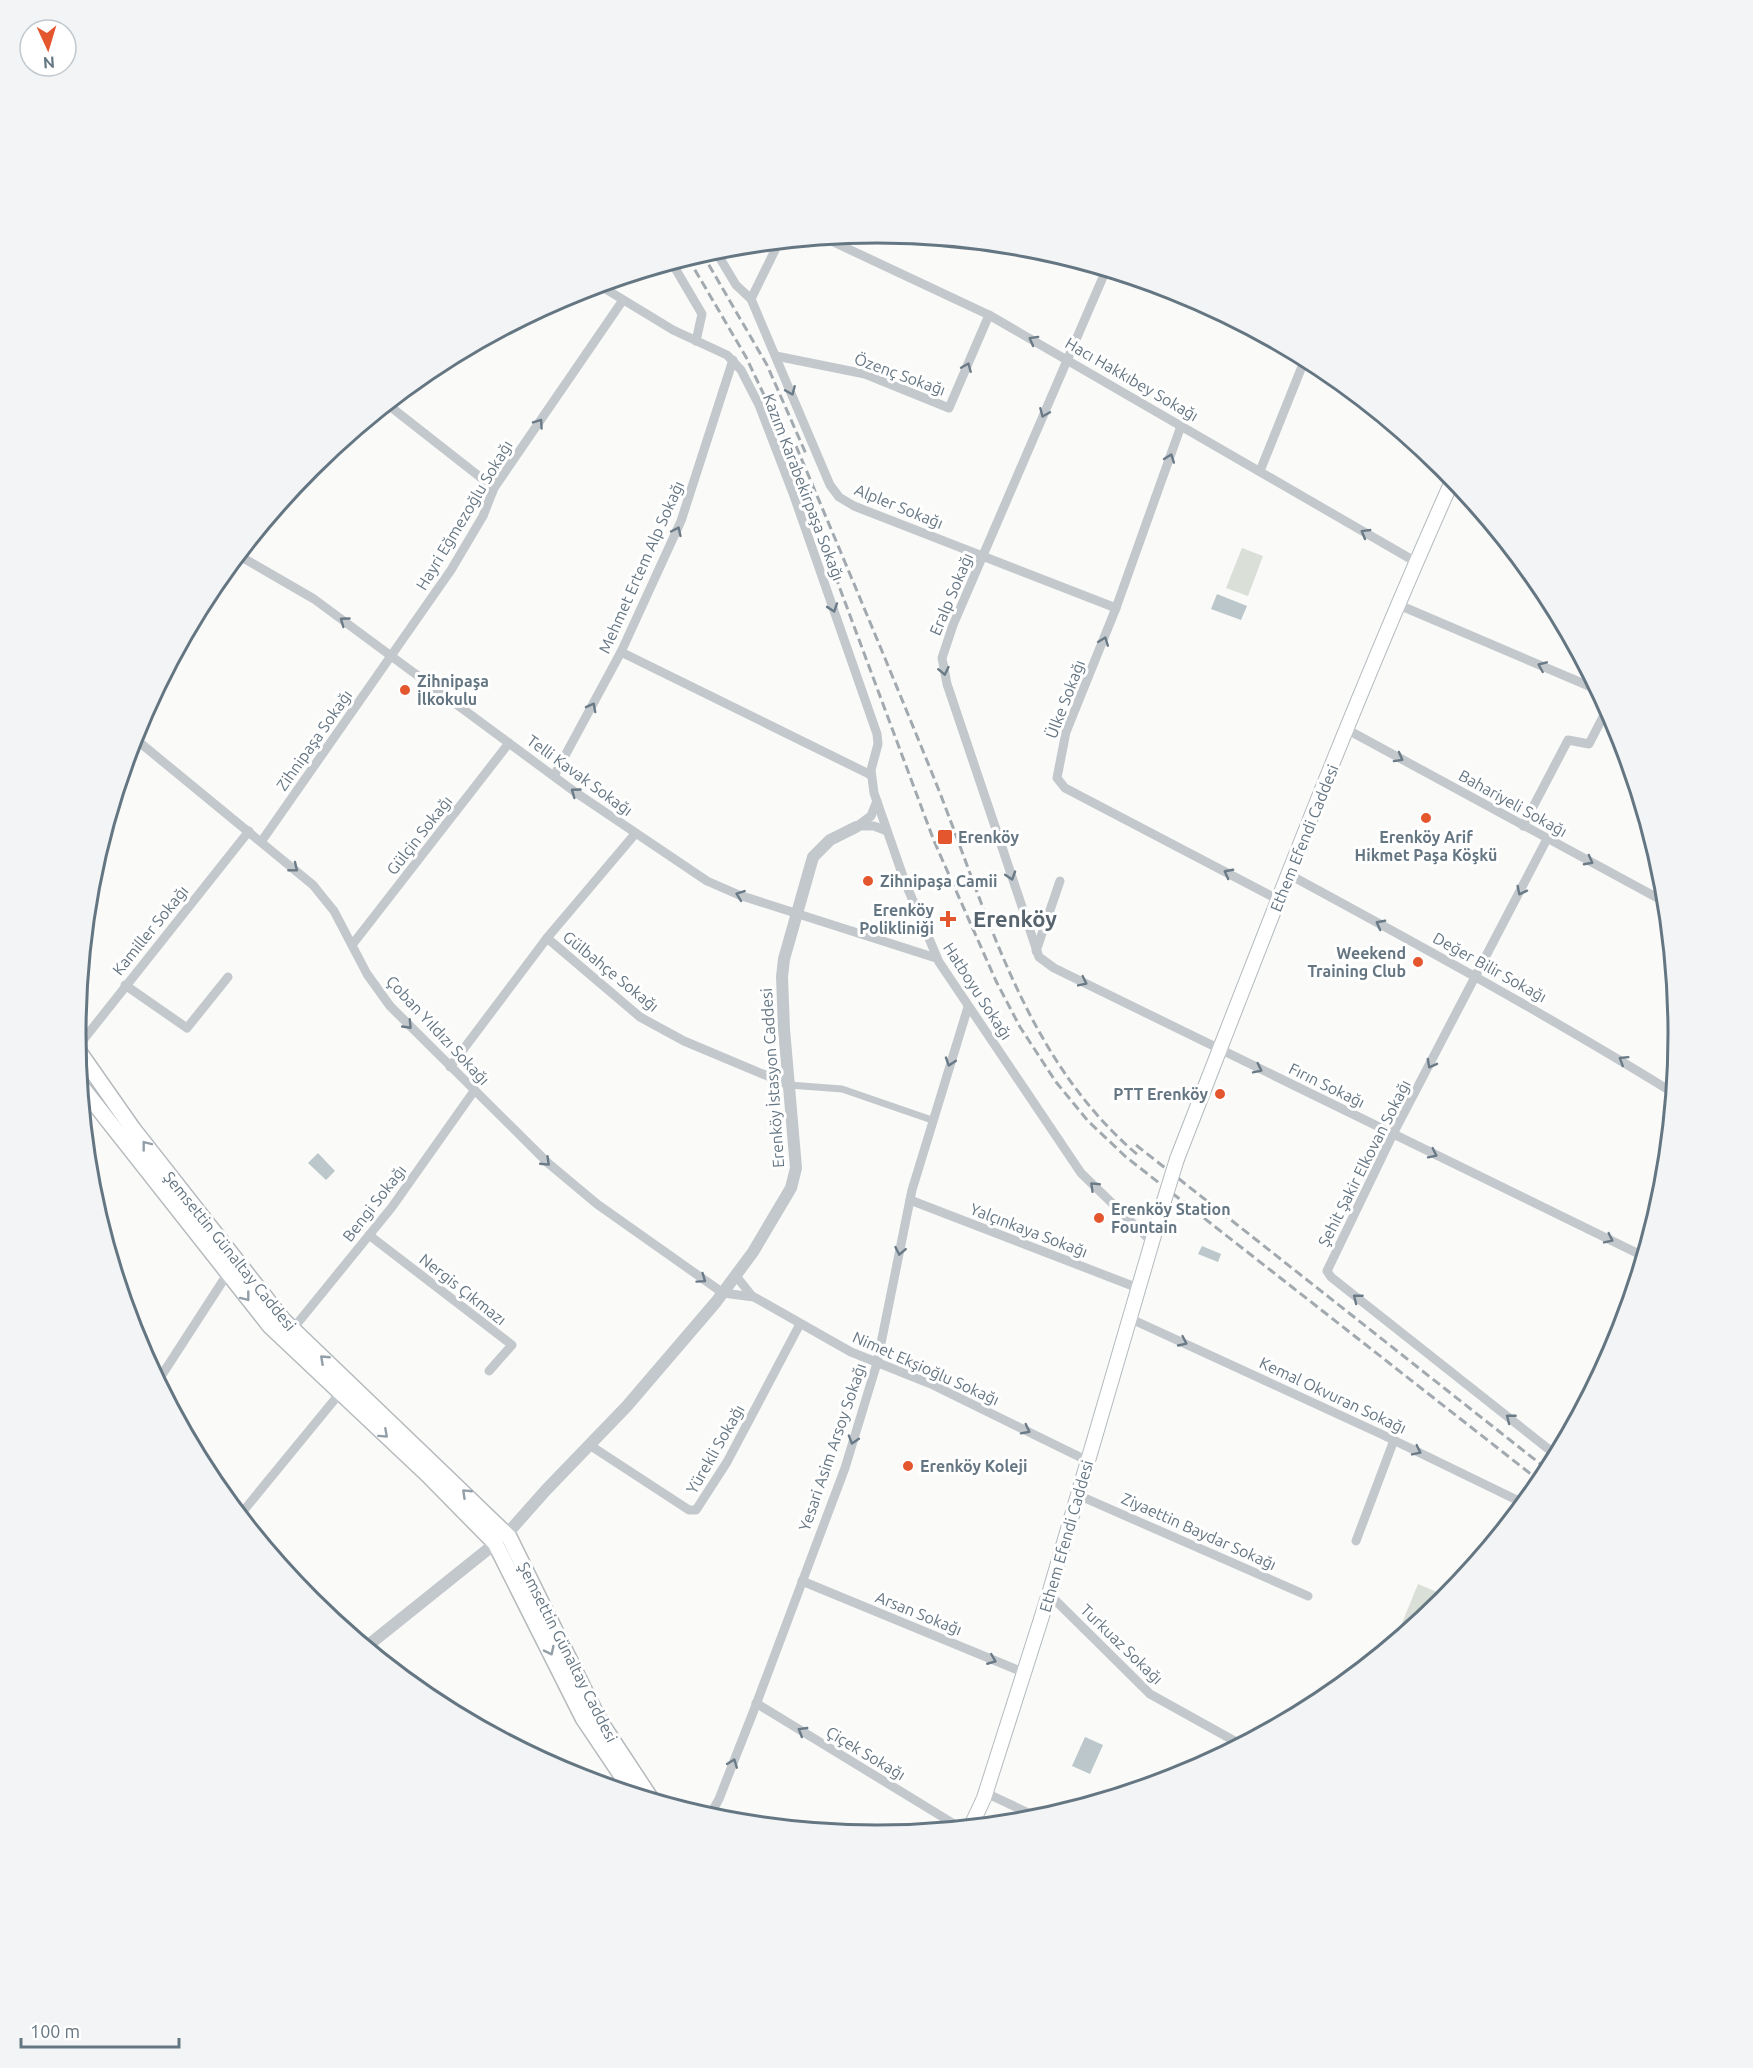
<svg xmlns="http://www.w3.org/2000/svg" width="1753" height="2068" font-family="Ubuntu,sans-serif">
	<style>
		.green { fill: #dadfd7 }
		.water { fill: #bbc7cb }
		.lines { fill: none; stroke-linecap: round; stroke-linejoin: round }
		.secondary-casing { stroke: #b3babf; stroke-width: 16 }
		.primary-casing { stroke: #b5babe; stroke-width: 18 }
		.pedestrian { stroke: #c3c8cc; stroke-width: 7 }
		.minor { stroke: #c3c8cc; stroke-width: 9 }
		.tertiary { stroke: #c3c8cc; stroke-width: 12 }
		.secondary { stroke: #fff; stroke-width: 14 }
		.primary { stroke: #fff; stroke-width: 15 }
		.rail { stroke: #a2aab0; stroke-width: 3; stroke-dasharray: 9 4.5; stroke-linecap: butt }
		.secondary-bridge-casing { stroke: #b3babf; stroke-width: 16; stroke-linecap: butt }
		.secondary-bridge { stroke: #fff; stroke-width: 14 }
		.oneway { stroke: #6a7a87 }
		.oneway2 { stroke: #939fa8 }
		.poi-dot { fill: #e4572e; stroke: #fff; stroke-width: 2 }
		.labels { text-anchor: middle; stroke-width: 6; stroke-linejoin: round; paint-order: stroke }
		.street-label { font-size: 16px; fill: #657683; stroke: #fff }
		.poi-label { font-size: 16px; font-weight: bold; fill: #657683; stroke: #fff; text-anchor: start }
		.district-label { font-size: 22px; font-weight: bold; fill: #57646e; stroke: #fff }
		.rim { fill: none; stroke: #657683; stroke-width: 3 }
	</style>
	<rect width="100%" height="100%" fill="#fafaf8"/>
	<g class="green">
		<polygon points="1242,548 1263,556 1248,596 1226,588"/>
		<polygon points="1418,1584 1444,1595 1441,1603 1407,1631 1400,1628"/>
	</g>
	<g class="water">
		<polygon points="1217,594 1247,606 1241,620 1211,609"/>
		<polygon points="318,1153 335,1171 326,1180 308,1163"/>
		<polygon points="1202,1246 1221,1254 1218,1262 1198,1254"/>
		<polygon points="1085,1737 1103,1745 1090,1774 1072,1766"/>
	</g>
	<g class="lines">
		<g class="secondary-casing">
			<g id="secondary">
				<path d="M1177 1159C1266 931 1353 702 1453 479"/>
				<polyline points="971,1826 984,1798 1049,1594 1164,1201"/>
			</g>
		</g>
		<g class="primary-casing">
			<g id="primary">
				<polyline points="77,1049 133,1129 283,1320 509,1537 599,1720 651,1799"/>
				<polyline points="80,1085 270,1326 427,1474 495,1543 583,1718 634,1794"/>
			</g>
		</g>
		<polyline class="pedestrian" points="789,1085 842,1089 932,1120"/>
		<g class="minor">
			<polyline points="825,238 989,315 1416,562"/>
			<polyline points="715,250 736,285 751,299 830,485 839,497 854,506 1116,608"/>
			<polyline points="672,263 702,314 696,341"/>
			<polyline points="1106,270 953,625 942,658 947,684 1039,957 1054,968 1643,1256"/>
			<polyline points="599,285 673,330 727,355 741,370 759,405 794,496 877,734 878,744 871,770 874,793 905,882 939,962 1081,1173 1151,1241"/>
			<polyline points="751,299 779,242"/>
			<polyline points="776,356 865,374 949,408 989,315"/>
			<polyline points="387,404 494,488"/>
			<polyline points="1181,426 1116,608 1066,732 1057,778 1065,788 1279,900"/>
			<polyline points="1260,471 1305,359"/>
			<polyline points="238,555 314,599 575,792 707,881 739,895 936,958"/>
			<polyline points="1399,605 1596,689"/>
			<polyline points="621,652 871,775"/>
			<polyline points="1348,730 1665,902"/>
			<polyline points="133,737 313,885 334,911 367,974 390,1006 548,1163 597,1204 723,1293 754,1297 851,1352 931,1384 1088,1461"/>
			<polyline points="554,776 621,652 681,521 733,360"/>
			<polyline points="859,826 874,826 887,831"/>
			<polyline points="1523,826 1568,740 1589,744 1607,709"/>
			<polyline points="856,827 871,816 877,801"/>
			<polyline points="1547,839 1393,1134 1327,1271 1331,1277 1556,1455"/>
			<polyline points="261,842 451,570 483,516 494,488 623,300"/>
			<path d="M1290 875C1419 945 1547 1015 1672 1092"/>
			<polyline points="547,938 640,1017 684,1041 789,1085"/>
			<polyline points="352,945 509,743"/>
			<polyline points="1036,951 1060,881"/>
			<polyline points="125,985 187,1028 228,977"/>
			<polyline points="76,1049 249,831"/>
			<polyline points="450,1067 547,938 635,834"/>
			<polyline points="910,1200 1138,1288"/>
			<polyline points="369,1235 512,1345 489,1371"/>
			<polyline points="736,1276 752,1296"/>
			<polyline points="1129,1318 1381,1434 1523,1503"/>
			<polyline points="292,1330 392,1207 474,1091"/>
			<polyline points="158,1381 228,1273"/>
			<polyline points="591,1446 689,1510 696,1510 727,1462 800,1324"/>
			<polyline points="1078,1495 1308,1596"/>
			<polyline points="240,1515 340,1393"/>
			<polyline points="1356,1541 1394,1440"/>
			<polyline points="802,1581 1025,1673"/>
			<polyline points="1049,1594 1150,1694 1240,1744"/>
			<polyline points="756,1703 959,1827"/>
			<polyline points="986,1793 1039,1818"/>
			<polyline points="709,1817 719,1799 754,1710 845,1468 877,1363 912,1190 968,1007"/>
		</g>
		<polyline class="tertiary" points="366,1647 507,1534 546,1490 627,1406 716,1302 753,1252 791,1188 796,1168 784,1029 782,977 784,959 813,857 830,840 856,827"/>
		<use href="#secondary" class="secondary"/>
		<use href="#primary" class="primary"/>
		<g class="rail">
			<polyline points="702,253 767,365 806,454"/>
			<polyline points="688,258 746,357 782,433 934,841 996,981 1020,1027 1056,1082 1088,1121 1126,1157 1541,1482"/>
			<path d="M796 446C843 557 889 667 934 778 988 913 1024 1059 1139 1156"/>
			<polyline points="1136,1145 1548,1470"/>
		</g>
		<g class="secondary-bridge-casing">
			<polyline id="secondary-bridge" points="1164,1201 1177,1159"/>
		</g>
		<use href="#secondary-bridge" class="secondary-bridge"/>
	</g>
	<defs><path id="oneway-chevron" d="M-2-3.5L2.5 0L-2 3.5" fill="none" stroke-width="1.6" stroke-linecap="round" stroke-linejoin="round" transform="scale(1.5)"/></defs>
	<g class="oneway">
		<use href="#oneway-chevron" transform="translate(1033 340) rotate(-151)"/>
		<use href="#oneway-chevron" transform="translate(967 367) rotate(-67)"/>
		<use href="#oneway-chevron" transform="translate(791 391) rotate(67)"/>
		<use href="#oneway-chevron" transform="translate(1044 413) rotate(113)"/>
		<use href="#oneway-chevron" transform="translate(539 423) rotate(-55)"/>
		<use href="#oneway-chevron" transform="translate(1170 458) rotate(-70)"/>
		<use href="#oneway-chevron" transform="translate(677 531) rotate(-65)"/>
		<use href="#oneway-chevron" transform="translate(1365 533) rotate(-150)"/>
		<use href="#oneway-chevron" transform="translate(833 608) rotate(71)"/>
		<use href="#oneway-chevron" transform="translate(344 621) rotate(-144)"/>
		<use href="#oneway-chevron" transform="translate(1104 641) rotate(-69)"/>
		<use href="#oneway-chevron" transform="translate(1542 666) rotate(-157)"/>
		<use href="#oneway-chevron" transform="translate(944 671) rotate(78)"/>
		<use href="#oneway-chevron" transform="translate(592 707) rotate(-62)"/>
		<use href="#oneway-chevron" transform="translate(1399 758) rotate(29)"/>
		<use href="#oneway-chevron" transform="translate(575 792) rotate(-144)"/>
		<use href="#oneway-chevron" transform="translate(1589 861) rotate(28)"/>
		<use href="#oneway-chevron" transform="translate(294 868) rotate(39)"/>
		<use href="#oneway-chevron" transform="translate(1228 873) rotate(-152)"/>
		<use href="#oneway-chevron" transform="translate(1011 876) rotate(72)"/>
		<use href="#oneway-chevron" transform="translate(1521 891) rotate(117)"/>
		<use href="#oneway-chevron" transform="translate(740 895) rotate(-160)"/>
		<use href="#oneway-chevron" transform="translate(1380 924) rotate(-152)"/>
		<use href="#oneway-chevron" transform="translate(1083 982) rotate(26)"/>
		<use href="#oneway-chevron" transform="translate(408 1025) rotate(46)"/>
		<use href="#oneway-chevron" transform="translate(1623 1060) rotate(-148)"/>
		<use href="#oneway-chevron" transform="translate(950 1062) rotate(108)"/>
		<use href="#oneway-chevron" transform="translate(1431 1064) rotate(118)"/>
		<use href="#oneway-chevron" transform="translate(1258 1069) rotate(26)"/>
		<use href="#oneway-chevron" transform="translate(1433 1154) rotate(26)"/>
		<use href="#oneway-chevron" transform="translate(546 1162) rotate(44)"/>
		<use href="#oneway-chevron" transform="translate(1094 1186) rotate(-136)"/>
		<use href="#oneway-chevron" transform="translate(1609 1239) rotate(26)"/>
		<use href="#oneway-chevron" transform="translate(900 1251) rotate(101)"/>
		<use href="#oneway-chevron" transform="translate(702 1279) rotate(35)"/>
		<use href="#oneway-chevron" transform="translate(1357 1298) rotate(-142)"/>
		<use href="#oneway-chevron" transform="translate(1183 1342) rotate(25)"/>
		<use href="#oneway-chevron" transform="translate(1510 1418) rotate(-142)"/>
		<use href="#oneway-chevron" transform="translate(1026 1430) rotate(27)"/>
		<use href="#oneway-chevron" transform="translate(853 1440) rotate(107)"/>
		<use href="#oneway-chevron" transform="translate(1417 1451) rotate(26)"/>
		<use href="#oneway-chevron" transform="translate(992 1660) rotate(22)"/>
		<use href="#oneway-chevron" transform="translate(802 1731) rotate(-149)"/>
		<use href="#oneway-chevron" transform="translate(733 1763) rotate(-69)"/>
	</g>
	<g class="oneway2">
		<use href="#oneway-chevron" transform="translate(146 1145) rotate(-128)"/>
		<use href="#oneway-chevron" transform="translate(246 1297) rotate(52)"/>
		<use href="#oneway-chevron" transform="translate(324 1359) rotate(-137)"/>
		<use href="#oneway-chevron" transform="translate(384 1434) rotate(42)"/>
		<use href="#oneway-chevron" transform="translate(466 1493) rotate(-136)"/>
		<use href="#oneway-chevron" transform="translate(550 1651) rotate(64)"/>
	</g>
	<g class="poi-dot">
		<circle cx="405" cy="690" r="6"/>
		<circle cx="1426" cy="818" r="6"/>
		<rect x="937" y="829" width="16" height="16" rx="3"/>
		<circle cx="868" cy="881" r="6"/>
		<path d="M945 910h6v6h6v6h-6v6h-6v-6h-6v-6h6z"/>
		<circle cx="1418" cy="962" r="6"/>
		<circle cx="1220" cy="1094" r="6"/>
		<circle cx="1099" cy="1218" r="6"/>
		<circle cx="908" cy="1466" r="6"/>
	</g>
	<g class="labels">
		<g class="street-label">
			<text transform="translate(900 374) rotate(20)" y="6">Özenç Sokağı</text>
			<text transform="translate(1132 379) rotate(30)" y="6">Hacı Hakkıbey Sokağı</text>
			<text transform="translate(804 487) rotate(69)" y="6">Kazım Karabekirpaşa Sokağı</text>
			<text transform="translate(899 506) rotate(22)" y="6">Alpler Sokağı</text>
			<text transform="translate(464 515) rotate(-59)" y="6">Hayri Eğmezoğlu Sokağı</text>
			<text transform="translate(641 567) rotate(-66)" y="6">Mehmet Ertem Alp Sokağı</text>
			<text transform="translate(951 594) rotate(-67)" y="6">Eralp Sokağı</text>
			<text transform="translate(1065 699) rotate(-69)" y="6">Ülke Sokağı</text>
			<text transform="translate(314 740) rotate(-55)" y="6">Zihnipaşa Sokağı</text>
			<text transform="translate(580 775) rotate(36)" y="6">Telli Kavak Sokağı</text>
			<text transform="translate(1513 803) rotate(29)" y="6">Bahariyeli Sokağı</text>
			<text transform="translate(419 835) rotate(-52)" y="6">Gülçin Sokağı</text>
			<text transform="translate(1304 838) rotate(-68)" y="6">Ethem Efendi Caddesi</text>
			<text transform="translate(150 930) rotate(-51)" y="6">Kamiller Sokağı</text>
			<text transform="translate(1490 967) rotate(29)" y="6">Değer Bilir Sokağı</text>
			<text transform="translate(611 971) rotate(39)" y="6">Gülbahçe Sokağı</text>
			<text transform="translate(978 991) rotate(57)" y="6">Hatboyu Sokağı</text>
			<text transform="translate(438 1030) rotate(47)" y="6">Çoban Yıldızı Sokağı</text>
			<text transform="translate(772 1078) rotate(-94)" y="6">Erenköy İstasyon Caddesi</text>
			<text transform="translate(1327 1085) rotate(26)" y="6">Fırın Sokağı</text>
			<text transform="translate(1364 1163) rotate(-63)" y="6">Şehit Şakir Elkovan Sokağı</text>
			<text transform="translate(374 1203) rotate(-52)" y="6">Bengi Sokağı</text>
			<text transform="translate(1029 1230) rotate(21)" y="6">Yalçınkaya Sokağı</text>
			<text transform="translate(230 1251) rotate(51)" y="6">Şemsettin Günaltay Caddesi</text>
			<text transform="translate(463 1289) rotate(38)" y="6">Nergis Çıkmazı</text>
			<text transform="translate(926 1368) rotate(24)" y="6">Nimet Ekşioğlu Sokağı</text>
			<text transform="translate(1333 1395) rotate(25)" y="6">Kemal Okvuran Sokağı</text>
			<text transform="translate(832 1447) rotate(-71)" y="6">Yesari Asim Arsoy Sokağı</text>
			<text transform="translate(715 1449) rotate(-60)" y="6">Yürekli Sokağı</text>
			<text transform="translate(1199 1531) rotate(24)" y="6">Ziyaettin Baydar Sokağı</text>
			<text transform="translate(1066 1536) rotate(-74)" y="6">Ethem Efendi Caddesi</text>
			<text transform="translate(919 1613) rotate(22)" y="6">Arsan Sokağı</text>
			<text transform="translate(1122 1644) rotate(44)" y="6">Turkuaz Sokağı</text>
			<text transform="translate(568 1652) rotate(63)" y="6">Şemsettin Günaltay Caddesi</text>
			<text transform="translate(866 1753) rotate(31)" y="6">Çiçek Sokağı</text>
		</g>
		<g class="poi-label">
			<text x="417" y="687">Zihnipaşa<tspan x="417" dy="18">İlkokulu</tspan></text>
			<text x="958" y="843">Erenköy</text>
			<text x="1426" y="843" text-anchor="middle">Erenköy Arif<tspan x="1426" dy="18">Hikmet Paşa Köşkü</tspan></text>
			<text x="880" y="887">Zihnipaşa Camii</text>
			<text x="934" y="916" text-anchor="end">Erenköy<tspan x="934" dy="18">Polikliniği</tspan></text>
			<text x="1406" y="959" text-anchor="end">Weekend<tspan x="1406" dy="18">Training Club</tspan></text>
			<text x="1208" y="1100" text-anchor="end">PTT Erenköy</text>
			<text x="1111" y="1215">Erenköy Station<tspan x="1111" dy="18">Fountain</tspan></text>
			<text x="920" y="1472">Erenköy Koleji</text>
		</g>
		<g class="district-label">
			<text x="1015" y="927">Erenköy</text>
		</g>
	</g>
	<path d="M0 0H1753V2068H0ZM86 1034a791 791 0 1 1 1582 0a791 791 0 1 1-1582 0Z" fill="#f3f4f5" fill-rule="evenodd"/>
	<path class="rim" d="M86 1034a791 791 0 1 1 1582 0a791 791 0 1 1-1582 0Z"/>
	<g transform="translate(48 48) rotate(176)"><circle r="28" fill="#ffffff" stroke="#c1c8cd" stroke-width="1.5"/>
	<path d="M0-4.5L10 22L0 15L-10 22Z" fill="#e4572e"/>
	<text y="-9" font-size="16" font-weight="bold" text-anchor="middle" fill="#657683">N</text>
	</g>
	<path d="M21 2038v9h158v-9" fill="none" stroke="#657683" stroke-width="3"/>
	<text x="30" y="2038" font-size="18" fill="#657683" stroke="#ffffff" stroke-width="4.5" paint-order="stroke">100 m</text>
</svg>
